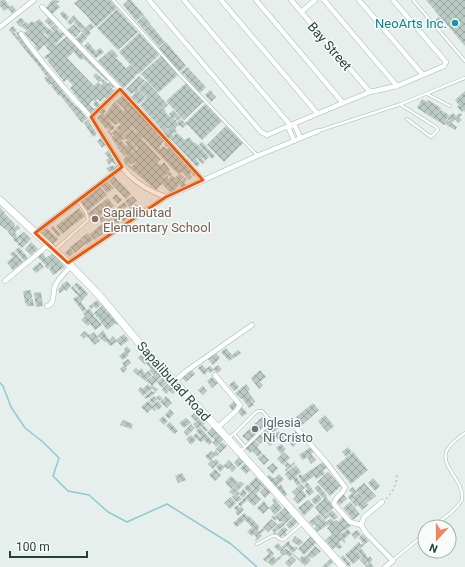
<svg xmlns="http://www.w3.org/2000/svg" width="465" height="567" font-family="Roboto,sans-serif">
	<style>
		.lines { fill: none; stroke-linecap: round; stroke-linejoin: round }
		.stream { stroke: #8ec9d4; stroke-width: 1.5 }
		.building { fill: url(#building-cross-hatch); fill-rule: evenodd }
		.lane-casing { stroke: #a8b8b2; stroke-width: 3.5 }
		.street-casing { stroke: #a8b8b2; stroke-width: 5.5 }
		.secondary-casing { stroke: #a4bbb3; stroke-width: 8 }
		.path { stroke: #86b3a5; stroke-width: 1; stroke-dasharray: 2 3; stroke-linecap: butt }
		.lane { stroke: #fff; stroke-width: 2.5 }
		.street { stroke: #fff; stroke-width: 4.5 }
		.secondary { stroke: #fff; stroke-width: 7 }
		.marked { fill: #e8590c; fill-opacity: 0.2; stroke: #e8590c; stroke-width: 3; stroke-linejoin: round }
		.culture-dot { fill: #0f9aa8; stroke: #f7fbf9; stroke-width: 1.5 }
		.education-dot { fill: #8d6e63; stroke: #f7fbf9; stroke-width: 1.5 }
		.worship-dot { fill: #6b7280; stroke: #f7fbf9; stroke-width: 1.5 }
		.labels { text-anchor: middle; stroke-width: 3; stroke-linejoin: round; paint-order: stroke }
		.culture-label { font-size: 13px; fill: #0d838f; stroke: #f7fbf9; text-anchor: end }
		.street-label { font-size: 13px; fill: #24423a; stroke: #f7fbf9 }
		.education-label { font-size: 13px; fill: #785e54; stroke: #f7fbf9; text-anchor: start }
		.worship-label { font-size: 13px; fill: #5b616d; stroke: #f7fbf9; text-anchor: start }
	</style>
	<defs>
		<pattern id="building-cross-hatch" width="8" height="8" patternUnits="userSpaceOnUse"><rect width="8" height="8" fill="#bbcac4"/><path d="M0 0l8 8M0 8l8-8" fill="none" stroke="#98a6a0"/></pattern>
	</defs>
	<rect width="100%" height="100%" fill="#e6efeb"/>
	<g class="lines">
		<polyline class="stream" points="0,383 3,386 11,407 25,428 43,442 59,458 53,476 68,491 89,495 108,512 127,522 167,504 231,544 257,567"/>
	</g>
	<g class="building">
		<polygon points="2,0 5,0 10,7 12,5 16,10 12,13 8,8 4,11 0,6 0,1"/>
		<polygon points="52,0 60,1 48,10 46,8"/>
		<polygon points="78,0 110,0 117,8 96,27 88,18 89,16 88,17 74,3"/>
		<polygon points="128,0 131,0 144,15 136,21 123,5"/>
		<polygon points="426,0 465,0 465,46"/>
		<polygon points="56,3 60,7 51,15 48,11"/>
		<polygon points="117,9 138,32 118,50 97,28"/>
		<polygon points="63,11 69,17 66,21 60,14"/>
		<polygon points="74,15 77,19 70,25 67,22"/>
		<polygon points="49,16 55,23 51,27 45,21"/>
		<polygon points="144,16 151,24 144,30 137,22"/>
		<polygon points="439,17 443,22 437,27 433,22"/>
		<polygon points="21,18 25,21 20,27 16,22"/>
		<path d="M39 19 45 25 41 29 45 34 41 39 45 35 48 38 49 37 41 29 45 26 54 32H55L51 28 56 24 59 27 57 29 61 33 63 31 65 34 56 44 52 41 56 45 69 35 72 39 68 43 73 40 88 57 87 58 97 69 99 67 115 86 113 88 109 85 114 91 110 95 106 91 111 96 107 100 105 97 100 102 98 99 96 100 101 106 98 109 93 104 95 102 93 100 89 104 94 109 95 108 97 110 92 115 83 105 70 88 73 85 67 79 64 82 62 80 65 77 62 79 49 63 47 60 50 57 46 59 44 57 50 52 45 46 46 45 50 49 46 44 49 42 44 46 42 43 43 46 38 51 35 47 36 46 24 33 31 27 26 30 21 26 26 22 28 24 32 21 34 23ZM76 50 74 52 76 55 79 51 76 55 81 60 83 58 107 81 108 80 110 82 108 84 96 73 93 76 99 82 101 81 103 83 101 85 105 90 98 82 94 86 67 58Z"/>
		<polygon points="77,19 85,27 81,30 74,23"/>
		<polygon points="91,23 94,27 89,31 91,33 87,37 81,31"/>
		<polygon points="74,24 81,31 78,34 72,28 78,35 76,37 67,30"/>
		<polygon points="151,25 165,42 159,47 144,30"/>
		<polygon points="13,26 17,31 14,32 19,38 16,33 18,32 36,55 32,58 9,30"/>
		<polygon points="82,33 87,38 80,45 75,40"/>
		<polygon points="139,33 159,55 139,74 119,52"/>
		<polygon points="88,42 97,53 96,51 100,48 104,52 96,58 84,46"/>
		<polygon points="166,42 186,66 179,72 159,48"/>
		<polygon points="112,49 118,56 116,58 112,55 123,64 121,67 123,65 126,68 130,65 138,73 135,76 131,73 135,77 124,88 98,61"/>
		<polygon points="36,55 44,65 40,68 32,58"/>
		<polygon points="161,56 178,75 158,93 141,74"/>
		<polygon points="44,65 64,93 75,106 78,107 87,119 82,123 60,95 59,96 51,86 53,85 51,84 49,85 44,78 46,77 49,80 40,68"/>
		<polygon points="187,67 206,87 200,93 184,75 187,72 183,75 181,72"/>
		<polygon points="139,76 145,81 137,89 146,98 139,104 131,97 135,93 141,99 134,92 131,94 126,89"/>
		<polygon points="146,81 168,105 165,108 162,106 166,111 165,112 170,117 171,116 169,114 173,110 181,118 178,121 174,117 173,118 177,121 176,122 177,123 181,119 185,123 205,104 222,121 202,140 187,124 183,128 179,125 175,128 177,132 174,134 173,132 172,133 174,137 174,135 177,133 180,136 181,135 181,137 185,140 189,137 193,142 193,144 194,142 199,146 209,157 205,161 202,157 201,158 205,162 202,164 197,158 196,159 200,164 197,167 170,138 169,139 164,133 168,129 170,130 168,128 164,132 140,105 147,98 138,89"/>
		<polygon points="186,83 204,101 184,120 166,101"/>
		<polygon points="210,90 216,97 211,102 205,95"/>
		<polygon points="465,91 465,112 464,110 462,112 457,107 459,105 455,100"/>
		<path d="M123 95 164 140 159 148 160 149 163 146 167 149 168 148 164 144 166 142 197 174 194 177 191 173 190 174 192 177 189 180 182 172 181 173 180 172 178 174 142 137 141 138 161 159 157 163 161 165 164 162 170 170 169 171 172 174 170 177 167 174 163 178H164L167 175 170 181 169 179 172 175 175 178 180 173 184 177 180 180 181 181 185 177 187 180 184 183 186 185 182 188 178 184 177 185 179 186 171 193 162 184 156 190 126 165 128 164 131 167 137 161 130 165 129 163 126 165 123 160 127 155 126 154 124 156 117 147 120 145 117 146 111 137 114 136 113 134 111 136 107 130 108 129 111 133 116 129 118 132 119 131 116 128 122 123 120 124 118 121V123L115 125 109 120V121L115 128 111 131 107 127 108 128 106 129 97 118 100 115H102L99 112 103 108 106 111 103 114 105 115 103 118 115 101 124 112V109L116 101ZM129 123 137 132 136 133 132 128 124 137 127 140 129 139 128 137 138 149 137 150 135 148 133 151 136 156 132 151 129 153 136 148 129 139 125 142 128 145 121 150 120 148 122 149 126 146 122 141H121L122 140V138L123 140 125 139 123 136 126 135 119 126 126 134 132 127Z"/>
		<polygon points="422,99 427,102 428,100 441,108 438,114 441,110 449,115 444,125 417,108"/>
		<polygon points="453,113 456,116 460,113 462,115 459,117 462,120 458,123 456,120 458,118 451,123 447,118"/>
		<polygon points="88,120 97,134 93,137 84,123"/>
		<polygon points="447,120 457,127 455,130 445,124"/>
		<polygon points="226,126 243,143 224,162 207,145"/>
		<polygon points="101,138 106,145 102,148 97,141"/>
		<polygon points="202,142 215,156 212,159 199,145"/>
		<polygon points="110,149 115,160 114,161 116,164 115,165 112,162 109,165 106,160 109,158 105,153"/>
		<polygon points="119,163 121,166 112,172 111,171 109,172 106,168 113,165 114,167"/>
		<polygon points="114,176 131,194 126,199 109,181"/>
		<polygon points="107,181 114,188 107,193 101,186"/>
		<polygon points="100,187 107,195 88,211 81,202"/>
		<polygon points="116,194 122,200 118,204 112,198"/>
		<polygon points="133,196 137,201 129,207 125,201"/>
		<polygon points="108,198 114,206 94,221 88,213"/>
		<polygon points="124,202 127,206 120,212 117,208"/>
		<polygon points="136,204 140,210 135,213 136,215 132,217 131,216 123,221 119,214"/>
		<polygon points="0,208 5,213 3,214 5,214 14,223 15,225 14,226 15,227 17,225 20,228 15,232 17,235 16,236 20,240 17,243 13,240 14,238 8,233 13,229 9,232 0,225"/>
		<polygon points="79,208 85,216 62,234 56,226"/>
		<polygon points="114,208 118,213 102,223 99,218"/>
		<polygon points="117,215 122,221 116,224 112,218"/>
		<polygon points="112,218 115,224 109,228 105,222"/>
		<polygon points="103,223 108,230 94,240 90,234"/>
		<polygon points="53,226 61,234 58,237 51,228"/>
		<polygon points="47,228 58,239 52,245 41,233"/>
		<polygon points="24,232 31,239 22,248 17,244 21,240 17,237"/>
		<polygon points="88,233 93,240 86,245 81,238"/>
		<polygon points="81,239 85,244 75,253 70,247"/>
		<polygon points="31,242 38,249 31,255 25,249"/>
		<polygon points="19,247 28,258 24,261 15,250"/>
		<polygon points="70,248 74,253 69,257 65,253"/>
		<polygon points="14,251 23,262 13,270 7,262 13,257 10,254"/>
		<polygon points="43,253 46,258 53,253 65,267 53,275 49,269 51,267 48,263 50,267 47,269 45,266 46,266 38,257"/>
		<polygon points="40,262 44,267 36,273 32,269"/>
		<polygon points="67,281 71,286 68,289 66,285 68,289 66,291 63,288 64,290 60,293 58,289 62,286 61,285"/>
		<polygon points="77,283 82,287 88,294 81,302 86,309 83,312 73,299 77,296 81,299 71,288 73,286 79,293 80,292 74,285"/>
		<polygon points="31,290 32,298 29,299 29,303 30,299 33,299 34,306 27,306 26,303 25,303 23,291"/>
		<polygon points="41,292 43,306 36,307 34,293"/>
		<polygon points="97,300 101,305 96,309 94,306 91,309 89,306"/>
		<polygon points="103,305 107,310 105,313 109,310 113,316 110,319 114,316 120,323 117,325 116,323 107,330 98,318 102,315 97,318 94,313"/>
		<polygon points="89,308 94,314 93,315 102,325 95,330 90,324 88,326 81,320 85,316 83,313"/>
		<polygon points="103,330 109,340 113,336 117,342 110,346 106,341 105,342 97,336"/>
		<polygon points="85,331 89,335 94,332 100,341 94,345 87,336 84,339 80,335"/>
		<polygon points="124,334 129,340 121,346 116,340"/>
		<polygon points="127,346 131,351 127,354 129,355 123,360 119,356 125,351 124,349"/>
		<polygon points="226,348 232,355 238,350 241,353 229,361 221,352"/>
		<polygon points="216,353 220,358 213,365 208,359"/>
		<polygon points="142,354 148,360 150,358 152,360 150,363 153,361 155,364 153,366 151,365 153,367 151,369 146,363 145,365 138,358"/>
		<polygon points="128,359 131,363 126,367 127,369 123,373 120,369 124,365 122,363"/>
		<polygon points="156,365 160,369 154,375 149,371"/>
		<polygon points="202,365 206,369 210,366 213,369 218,365 222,369 217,373 214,370 210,373 208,371 204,375 198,368"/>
		<polygon points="136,368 139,371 141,368 145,373 143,376 148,371 152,375 145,381 139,376 141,373 138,376 133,371"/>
		<polygon points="192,370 195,374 186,382 182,378"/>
		<polygon points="260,370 266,377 260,382 263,385 259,389 251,378"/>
		<polygon points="158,372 162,376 153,385 151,385 146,381"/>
		<polygon points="163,377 164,378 163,379 167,383 162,388 157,382"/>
		<polygon points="212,377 218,383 212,388 207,381"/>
		<polygon points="234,381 239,387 234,391 229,385"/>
		<polygon points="174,383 178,389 173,394 166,389 168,392 166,394 162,390 164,387 167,384 173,388 171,385"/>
		<polygon points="148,384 150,387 152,385 158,390 157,391 152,389 143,396 138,390 141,387 142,389"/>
		<polygon points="246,384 250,389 248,391 249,393 255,401 254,403 250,400 254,405 249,408 242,398 241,399 235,393"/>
		<polygon points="203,386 207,391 203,395 198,390"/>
		<polygon points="155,390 156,392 149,398 148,397 146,399 144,397 151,391 153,392"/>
		<polygon points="159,395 162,398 159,401 158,399 153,404 149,400 154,396 156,398"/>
		<polygon points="166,396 172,403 167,408 160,402 162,399 166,401 163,399"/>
		<polygon points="148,401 153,405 158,401 162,406 158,410 154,406 156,410 155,411 152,408 147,413 141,407"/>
		<polygon points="234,401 239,406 233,411 229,406"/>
		<polygon points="313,403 319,410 300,427 296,423 299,421 296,417"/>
		<polygon points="241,406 247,413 242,417 237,410"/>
		<polygon points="170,409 174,414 169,419 165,415"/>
		<polygon points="197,410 208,420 203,425 208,430 206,432 201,426 197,429 193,424 201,417 195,421 191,416"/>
		<polygon points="325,415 334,426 327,432 318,421"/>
		<polygon points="163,416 168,421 164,425 159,420"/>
		<polygon points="262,417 268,422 248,441 242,436"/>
		<polygon points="186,418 191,423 184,428 179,423"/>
		<polygon points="123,420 133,424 131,429 120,425"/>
		<polygon points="277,420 282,425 273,433 268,428"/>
		<polygon points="170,422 178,431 174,434 166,426"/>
		<polygon points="191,424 195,428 187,436 184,432"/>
		<polygon points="200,427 213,442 215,440 213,438 217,434 212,438 207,433 213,427 224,439 216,447 212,442 209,445 204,440 201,442 193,436 196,433 200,437 203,434 201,436 196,431"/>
		<polygon points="266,429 271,434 266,438 262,434"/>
		<polygon points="297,430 302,434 296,439 298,441 293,447 287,440"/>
		<polygon points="278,431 285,438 280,442 274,435"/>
		<polygon points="260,434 265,439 260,444 255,439"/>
		<polygon points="191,435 196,440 191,445 186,439"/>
		<polygon points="270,436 275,442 270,446 265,440"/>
		<polygon points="254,439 259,445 257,447 262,453 258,457 252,451 250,453 245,448"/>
		<polygon points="222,442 227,446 220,453 216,449"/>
		<polygon points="281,444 286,449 281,454 276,448"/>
		<polygon points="312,446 315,451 311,454 316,460 311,464 307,457 303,460 299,455"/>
		<polygon points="348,447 352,452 346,457 342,452"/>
		<polygon points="216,450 219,454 217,456 216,455 210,461 205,456 211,451 213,453"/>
		<polygon points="284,452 290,458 283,465 277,459"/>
		<polygon points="353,452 368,470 351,484 336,466"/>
		<polygon points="263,454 269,460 264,465 258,458"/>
		<polygon points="239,457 244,462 238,467 234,463"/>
		<polygon points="216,459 219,462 213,469 208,464 212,460 214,461"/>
		<polygon points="229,460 236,468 232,472 229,468 227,469 225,467 220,472 216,467 220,463 223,466"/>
		<polygon points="287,462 290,465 294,462 295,464 286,472 285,470 287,468 284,465"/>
		<polygon points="323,462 327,468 323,470 325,474 316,479 314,476 303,484 298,476 301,474 302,476"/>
		<polygon points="245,463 251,469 246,474 240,468"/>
		<polygon points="273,463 278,468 273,474 267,468"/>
		<polygon points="296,465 301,472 296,476 301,483 297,486 293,479 290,481 285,474"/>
		<polygon points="215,469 221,475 215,481 209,475"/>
		<polygon points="328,472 341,486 330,496 317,482"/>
		<polygon points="182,473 186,480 178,483 175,476"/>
		<polygon points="279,474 284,479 276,487 267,477 270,475 273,478 275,478"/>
		<polygon points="231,476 238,482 231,489 225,482"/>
		<polygon points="256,477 265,486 263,488 260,485 259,486 262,488 256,494 261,499 254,506 247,500 240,507 238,504 254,489 249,484"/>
		<polygon points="373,478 380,486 375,491 368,483"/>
		<polygon points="240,481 244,484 233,495 229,492"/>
		<polygon points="307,482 314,492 309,496 305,491 307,489 304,485"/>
		<polygon points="364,483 376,496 367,503 356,490"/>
		<polygon points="248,484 253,489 249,493 244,488"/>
		<polygon points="281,484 287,495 284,497 276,488"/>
		<polygon points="301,484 305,488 302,490 307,496 298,504 293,499 296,496 292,492"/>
		<polygon points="318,485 327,496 326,497 334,507 322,517 315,507 324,499 314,488"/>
		<polygon points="266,486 271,492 265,498 260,492"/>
		<polygon points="353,487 357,492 354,495 354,496 358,493 368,505 362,510 358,505 355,507 352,502 354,500 352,497 353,500 352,502 348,497 352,493 349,490"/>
		<polygon points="243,489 247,493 243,498 239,494 238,495 242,499 237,502 232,497 238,491 240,493"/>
		<polygon points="318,494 322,499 315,505 311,500"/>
		<polygon points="343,494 347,499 340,505 335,500"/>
		<polygon points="231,497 236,503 230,509 224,503"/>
		<polygon points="274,498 282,508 275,515 269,508 274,503 272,500"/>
		<polygon points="308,500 314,506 304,516 298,508"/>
		<polygon points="264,501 269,508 263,514 257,508"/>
		<polygon points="350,502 360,514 353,520 343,508"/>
		<polygon points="237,505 240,508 241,506 244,510 238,516 235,512 237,511 234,508"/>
		<polygon points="285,507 290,513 289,514 292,517 285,524 282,521 280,522 277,519 275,521 271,517 273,515 275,517"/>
		<polygon points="332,510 338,517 334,520 330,516 325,520 323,517"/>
		<polygon points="244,513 248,517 249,516 259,526 258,530 259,532 263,528 265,530 260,534 262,536 256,541 255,540 257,538 254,534 252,536 247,532 252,527 245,520 237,527 233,523"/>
		<polygon points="319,514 322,518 313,526 309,522"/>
		<polygon points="293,517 298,522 290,529 286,525"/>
		<polygon points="343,517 347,522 344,526 348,522 351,526 340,533 341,534 348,529 351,533 344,539 346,542 344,543 340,539 341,540 339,542 342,547 339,549 336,547 333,549 325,540 332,534 327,528 330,526 329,525 327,526 324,523 326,526 317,532 314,528 316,527 315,525 323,518 326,522 331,518 334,522 336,520 338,522"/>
		<polygon points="271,519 277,524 268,532 263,527"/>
		<polygon points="282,522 285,525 275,532 276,533 275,535 272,530 279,523 280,524"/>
		<polygon points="284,527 288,530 285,533 287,535 285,537 283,535 281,537 277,533"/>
		<polygon points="357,530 361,534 355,539 351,534"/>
		<polygon points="362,534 369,541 356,552 357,551 362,557 353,564 345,555 359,542 361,545 363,543 359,538"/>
		<polygon points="295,536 303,542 299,546 292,541"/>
		<polygon points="311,536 317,542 304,555 298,549"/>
		<polygon points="288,541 290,542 289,545 290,544 294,548 296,546 298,548 293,553 286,546 284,549 282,547"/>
		<polygon points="278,543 284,550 286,548 293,554 289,557 286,554 283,556 280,552 281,551 279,551 274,546"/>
		<polygon points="315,546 321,551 313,558 312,557 310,558 307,555"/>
		<polygon points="269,548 274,554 266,562 263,559 269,554 266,550"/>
		<polygon points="361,548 368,558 370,556 373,560 370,562 374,567 367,567 365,566 368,563 365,560 367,563 365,565 360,560 363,557 358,551"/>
		<polygon points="294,554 299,559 302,556 304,557 306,555 311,560 305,566 293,555"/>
		<polygon points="281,555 282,557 272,566 267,562 273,556 276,559"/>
		<polygon points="343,555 351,564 349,567 341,557"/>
		<polygon points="292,556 296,560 289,567 285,563"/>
		<polygon points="331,558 334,561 328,567 322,567"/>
	</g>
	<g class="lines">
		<g class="lane-casing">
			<g id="lane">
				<polyline points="113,0 184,79 257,155"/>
				<polyline points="413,0 465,61"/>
				<polyline points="427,94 450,106"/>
				<polyline points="401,105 436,127 438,130 431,137 407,119"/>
				<polyline points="318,131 401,104 465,78"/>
				<polyline points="55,250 88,220 86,212 78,201"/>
				<polyline points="234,434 245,447 240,452"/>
				<polyline points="228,438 234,434 255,413 258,411 262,411 269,419 268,425 245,447"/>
				<path d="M433 527C442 519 456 511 462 500 465 480 439 467 447 450 451 443 459 437 465 433"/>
				<polyline points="257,544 272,536 276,536 280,539 283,540 303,523"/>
				<polyline points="393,560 425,534"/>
			</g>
		</g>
		<g class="street-casing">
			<g id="street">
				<polyline points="149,0 261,132 267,135 343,103 370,92 397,86 444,66 446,62 393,0"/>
				<polyline points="184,0 291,126"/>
				<polyline points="221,0 317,113"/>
				<polyline points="256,0 343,103"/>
				<polyline points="291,0 370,92"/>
				<polyline points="324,0 397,86"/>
				<polyline points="359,0 423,75"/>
				<polyline points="42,7 120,89 203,180"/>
				<polyline points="301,12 315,0"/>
				<polyline points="0,27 34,0"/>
				<path d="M21 34C37 56 55 78 74 99 79 105 85 110 90 117 105 134 114 161 129 175 140 186 152 192 166 197"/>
				<polyline points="91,117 120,89"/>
				<polyline points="294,124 300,137"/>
				<polyline points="288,126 294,141"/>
				<polyline points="35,233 122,167"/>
				<polyline points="68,263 166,197 257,156 318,131"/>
				<polyline points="5,281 48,245"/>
				<path d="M47 306C57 303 51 291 56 284 60 277 65 272 71 266"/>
				<polyline points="215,375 240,405 236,411 217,428"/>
				<polyline points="174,382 185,372 252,325"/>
				<path d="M291 422 326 462 345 487C344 494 334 497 334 504L350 522 361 525"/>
				<polyline points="382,502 364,517 361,525 366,533 393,561 385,567"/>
			</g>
		</g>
		<g class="secondary-casing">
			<polyline id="secondary" points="0,200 68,263 99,295 145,350 228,439 343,567"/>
		</g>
		<path class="path" d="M386 499C394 491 397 484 397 472"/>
		<use href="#lane" class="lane"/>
		<use href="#street" class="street"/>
		<use href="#secondary" class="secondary"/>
	</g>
	<path class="marked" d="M120 89 203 180 166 197 68 263 35 233 122 167 91 117Z"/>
	<circle class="culture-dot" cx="455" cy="23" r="4"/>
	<circle class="education-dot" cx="95" cy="219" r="4"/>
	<circle class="worship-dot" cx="255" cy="429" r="4"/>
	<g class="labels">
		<g class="culture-label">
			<text x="447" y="28">NeoArts Inc.</text>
		</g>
		<g class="street-label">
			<text transform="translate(330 46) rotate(49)" y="5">Bay Street</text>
			<text transform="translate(174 381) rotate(48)" y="5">Sapalibutad Road</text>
		</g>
		<g class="education-label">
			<text x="103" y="217">Sapalibutad<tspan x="103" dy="15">Elementary School</tspan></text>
		</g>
		<g class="worship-label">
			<text x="263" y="427">Iglesia<tspan x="263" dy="15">Ni Cristo</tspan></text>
		</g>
	</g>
	<g transform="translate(437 539) rotate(201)"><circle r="19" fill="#f7fbf9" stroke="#a3b1ad"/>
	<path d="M0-3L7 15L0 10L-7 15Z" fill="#f4845f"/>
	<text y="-6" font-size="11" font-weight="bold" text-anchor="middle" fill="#24423a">N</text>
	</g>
	<path d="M10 551v6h77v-6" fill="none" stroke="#24423a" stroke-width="2"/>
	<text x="16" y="551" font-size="12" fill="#24423a" stroke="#f7fbf9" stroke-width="3" paint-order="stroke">100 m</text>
</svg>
